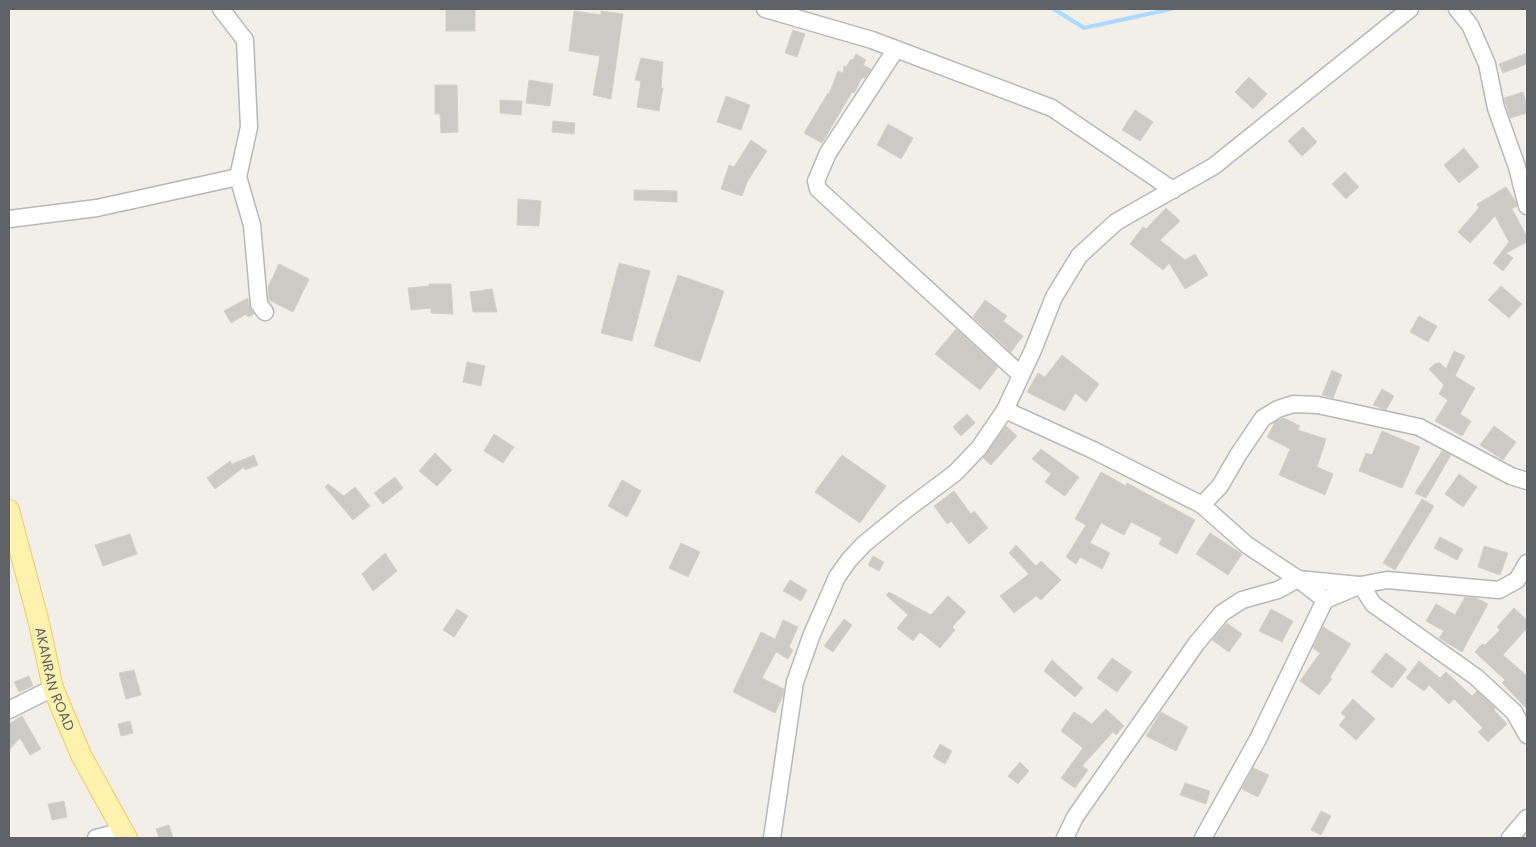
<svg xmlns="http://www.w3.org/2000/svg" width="1536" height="847" font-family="Poppins,sans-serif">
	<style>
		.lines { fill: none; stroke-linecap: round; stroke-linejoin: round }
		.stream { stroke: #aadaff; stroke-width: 4 }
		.building { fill: #cccac5; stroke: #d6d1c6 }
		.minor-casing { stroke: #b5b8bc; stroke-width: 19 }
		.major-casing { stroke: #f2c960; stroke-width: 22 }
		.minor { stroke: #fff; stroke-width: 16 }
		.major { stroke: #fff2af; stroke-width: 20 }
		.labels { text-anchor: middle; stroke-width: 4; stroke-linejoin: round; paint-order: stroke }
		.street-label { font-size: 14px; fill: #5f6368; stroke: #fff }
	</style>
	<rect width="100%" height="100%" fill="#f1efe8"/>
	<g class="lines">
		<polyline class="stream" points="1054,9 1084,28 1171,9"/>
	</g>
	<g class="building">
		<rect x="446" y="9" width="29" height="22"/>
		<polygon points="574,11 601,15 601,11 623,14 611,99 593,95 600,56 569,51"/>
		<polygon points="793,30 805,34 797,57 785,53"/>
		<polygon points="1527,53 1527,64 1503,73 1499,64"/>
		<polygon points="856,54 866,60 863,65 871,69 865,78 862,78 854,93 852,92 822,143 804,133 828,93 829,94 838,71 843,73 844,66 846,67 851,59 853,60"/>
		<polygon points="641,58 663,62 661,88 663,88 659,111 637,107 641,81 635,80"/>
		<polygon points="1249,77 1267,94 1253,109 1235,92"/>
		<polygon points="529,80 553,84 550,106 526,103"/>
		<polygon points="435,85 457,85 458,132 441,133 440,114 435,114"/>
		<polygon points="1523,92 1527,106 1527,113 1510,118 1504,98"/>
		<polygon points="726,96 750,105 741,130 717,122"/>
		<polygon points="500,100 522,101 521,115 500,113"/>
		<polygon points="1135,110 1153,122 1140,141 1122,130"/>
		<polygon points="553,121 575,123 574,134 552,132"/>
		<polygon points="888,124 913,138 901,159 877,145"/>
		<polygon points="1303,127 1317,142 1302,156 1288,141"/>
		<polygon points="751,140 767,151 747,182 742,196 721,189 729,165 734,167"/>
		<polygon points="1464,148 1479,167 1459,183 1444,165"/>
		<polygon points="1345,172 1359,187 1346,199 1332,184"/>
		<polygon points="1506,187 1516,202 1517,206 1512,209 1527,237 1527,242 1506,253 1513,258 1503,271 1493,263 1509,242 1495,216 1470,243 1458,232 1479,208 1477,204"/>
		<polygon points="634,190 677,191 677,202 634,200"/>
		<polygon points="518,199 541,201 539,226 517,225"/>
		<polygon points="1166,208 1180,221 1160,240 1185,260 1195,254 1208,275 1185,289 1169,263 1163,270 1130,244 1143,227 1146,229"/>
		<polygon points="619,263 650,271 632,341 601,333"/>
		<polygon points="279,264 309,279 293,312 269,300 268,287"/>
		<polygon points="678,275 724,291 700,362 654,346"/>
		<polygon points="429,284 451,284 453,314 431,313 431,308 411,310 408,288 429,286"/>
		<polygon points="1501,286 1522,304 1509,318 1488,300"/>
		<polygon points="492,289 497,312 473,312 470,292"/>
		<polygon points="248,298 249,305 254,314 248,317 246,314 231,323 224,311"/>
		<polygon points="985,300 1007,316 1003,321 1023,336 1011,352 973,317"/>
		<polygon points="1419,316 1437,326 1428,342 1410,332"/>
		<polygon points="956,329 998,367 980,390 935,354"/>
		<polygon points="1454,351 1465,356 1455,376 1475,388 1460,414 1471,421 1462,436 1435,421 1448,400 1439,394 1444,385 1429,369 1436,363 1440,363 1446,369"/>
		<polygon points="1062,355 1099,384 1086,402 1075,393 1065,411 1027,392 1038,373 1045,377"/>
		<polygon points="467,362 485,366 481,386 463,382"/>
		<polygon points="1332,370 1342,375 1333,398 1322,395"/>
		<polygon points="1382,389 1394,396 1386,410 1373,405"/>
		<polygon points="967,414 975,423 961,436 953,427"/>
		<polygon points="1284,418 1300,426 1298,430 1326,439 1317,467 1333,474 1325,495 1279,475 1290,449 1267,437 1275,422"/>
		<polygon points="1006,426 1017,436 991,465 983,458"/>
		<polygon points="1494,426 1516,442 1503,460 1480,445"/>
		<polygon points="1382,431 1420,447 1402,488 1359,471 1366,453 1372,455"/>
		<polygon points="494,434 514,447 503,463 484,451"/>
		<polygon points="1041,449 1079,477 1065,496 1045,482 1051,474 1032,459"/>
		<polygon points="1442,451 1451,455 1426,498 1415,493"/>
		<polygon points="435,453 452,470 437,486 419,471"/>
		<polygon points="254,455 258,465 245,470 244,467 215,489 207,478 230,461 232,464"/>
		<polygon points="842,455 886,486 860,523 815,492"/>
		<polygon points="1101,472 1126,486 1127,483 1195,520 1177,554 1159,544 1162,538 1131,522 1124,535 1101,523 1090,543 1110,553 1102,569 1080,557 1076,564 1066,557 1086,525 1075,519"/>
		<polygon points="1459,474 1477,487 1463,507 1445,494"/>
		<polygon points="395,477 403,488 383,504 374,493"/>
		<polygon points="622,480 641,491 627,517 608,506"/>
		<polygon points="328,484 344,496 355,487 370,506 353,520 325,487"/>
		<polygon points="954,491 971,514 974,511 988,528 969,544 951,521 947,524 934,506"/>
		<polygon points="1422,499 1434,506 1395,570 1383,563"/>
		<polygon points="1210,533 1242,554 1228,575 1196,554"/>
		<polygon points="130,534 137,554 103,566 95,545"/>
		<polygon points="1440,537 1463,549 1457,560 1434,548"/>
		<polygon points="681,543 700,552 688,577 669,568"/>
		<polygon points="1016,545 1036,566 1041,561 1061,580 1041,600 1036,596 1014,613 1000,596 1029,574 1009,553"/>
		<polygon points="1484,546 1508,553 1500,575 1478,567"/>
		<polygon points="385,553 397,571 373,591 362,574"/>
		<polygon points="873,556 884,562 879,571 868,565"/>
		<polygon points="790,580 807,590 801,601 783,591"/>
		<polygon points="889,592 931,615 948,596 966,612 952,627 955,630 940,648 920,632 913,641 897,628 908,615 886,595"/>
		<polygon points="1465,597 1476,598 1488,604 1462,652 1439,638 1444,631 1426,621 1436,604 1455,615"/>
		<polygon points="1514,608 1527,620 1527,628 1503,655 1527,676 1527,709 1502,683 1505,680 1475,652 1482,644 1485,645 1500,630 1497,627"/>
		<polygon points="457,609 468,616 454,637 443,630"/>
		<polygon points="1271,609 1293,621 1282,642 1259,631"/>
		<polygon points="844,619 852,625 833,652 824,646"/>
		<polygon points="783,620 798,627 789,647 793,650 788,659 776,652 762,678 784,689 783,696 775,713 733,692 761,632 775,639"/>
		<polygon points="1227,623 1242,634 1229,652 1212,640"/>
		<polygon points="1323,627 1351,644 1330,677 1332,679 1319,695 1300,681 1320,653 1313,648"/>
		<polygon points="1386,653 1407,669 1392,688 1371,672"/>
		<polygon points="1112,658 1132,672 1117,692 1097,678"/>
		<polygon points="1052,660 1083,688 1075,697 1044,671"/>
		<polygon points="1419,661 1440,678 1446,672 1472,696 1477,691 1495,708 1494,710 1507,724 1488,742 1478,732 1483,728 1454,699 1449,704 1429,685 1424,691 1406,678"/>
		<polygon points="134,670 141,695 126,699 119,673"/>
		<polygon points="29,676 33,686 19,692 14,682"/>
		<polygon points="1353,699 1375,719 1356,740 1339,725 1346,717 1341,713"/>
		<polygon points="1106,709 1124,726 1116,735 1113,732 1082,766 1088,770 1075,788 1061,778 1083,748 1061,731 1074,712 1092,724"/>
		<polygon points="1161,712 1188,727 1176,751 1146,736"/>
		<polygon points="22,716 41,749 30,755 20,738 9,750 9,724"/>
		<polygon points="130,721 133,733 121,736 118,724"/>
		<polygon points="940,744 952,751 945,764 933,757"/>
		<polygon points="1020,762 1029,771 1018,784 1008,776"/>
		<polygon points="1253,768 1269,775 1258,797 1242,789"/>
		<polygon points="1185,783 1210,791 1206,804 1180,795"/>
		<polygon points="64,801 67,817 52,820 48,804"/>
		<polygon points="1321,811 1331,816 1321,835 1311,830"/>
		<polygon points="169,825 173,838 159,838 156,829"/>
	</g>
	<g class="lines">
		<g class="minor-casing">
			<g id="minor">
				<polyline points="221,9 245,40 249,127 238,177 252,225 259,304 265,312"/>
				<polyline points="765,9 872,40 1052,108 1173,190"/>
				<polyline points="1457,9 1470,25 1487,64 1496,108 1517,167 1527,206"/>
				<polyline points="896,49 828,153 816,181 818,189 1021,375"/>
				<polyline points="9,219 97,208 238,177"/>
				<polyline points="1005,410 1093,450 1202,505 1220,486 1238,455 1263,418 1278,409 1293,404 1318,405 1419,427 1511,476 1527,481"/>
				<polyline points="1202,505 1247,545 1298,579 1359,585"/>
				<polyline points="1527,563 1517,580 1499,590 1387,580 1361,585 1373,604 1476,677 1514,712 1527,735"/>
				<polyline points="9,710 53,688"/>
				<polyline points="96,838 123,831"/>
				<polyline points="772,838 795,682 812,634 837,577 849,560 864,544 907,509 955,473 979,448 1005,410 1033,350 1054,297 1079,256 1116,222 1214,166 1410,9"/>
				<polyline points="1065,838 1075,817 1196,644 1222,613 1242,600 1278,590 1298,579 1325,600"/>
				<polyline points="1203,838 1258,739 1325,600 1361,585"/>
				<polyline points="1510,838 1527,818"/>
			</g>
		</g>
		<g class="major-casing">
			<g id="major">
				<path id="s1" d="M9 510 38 619 53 688 81 755 127 838"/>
			</g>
		</g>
		<use href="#minor" class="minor"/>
		<use href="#major" class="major"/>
	</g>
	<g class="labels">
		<g class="street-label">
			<text dy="5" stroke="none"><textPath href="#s1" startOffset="175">AKANRAN ROAD</textPath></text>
		</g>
	</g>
	<rect width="1536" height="847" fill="none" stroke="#5f6368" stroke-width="20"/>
</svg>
